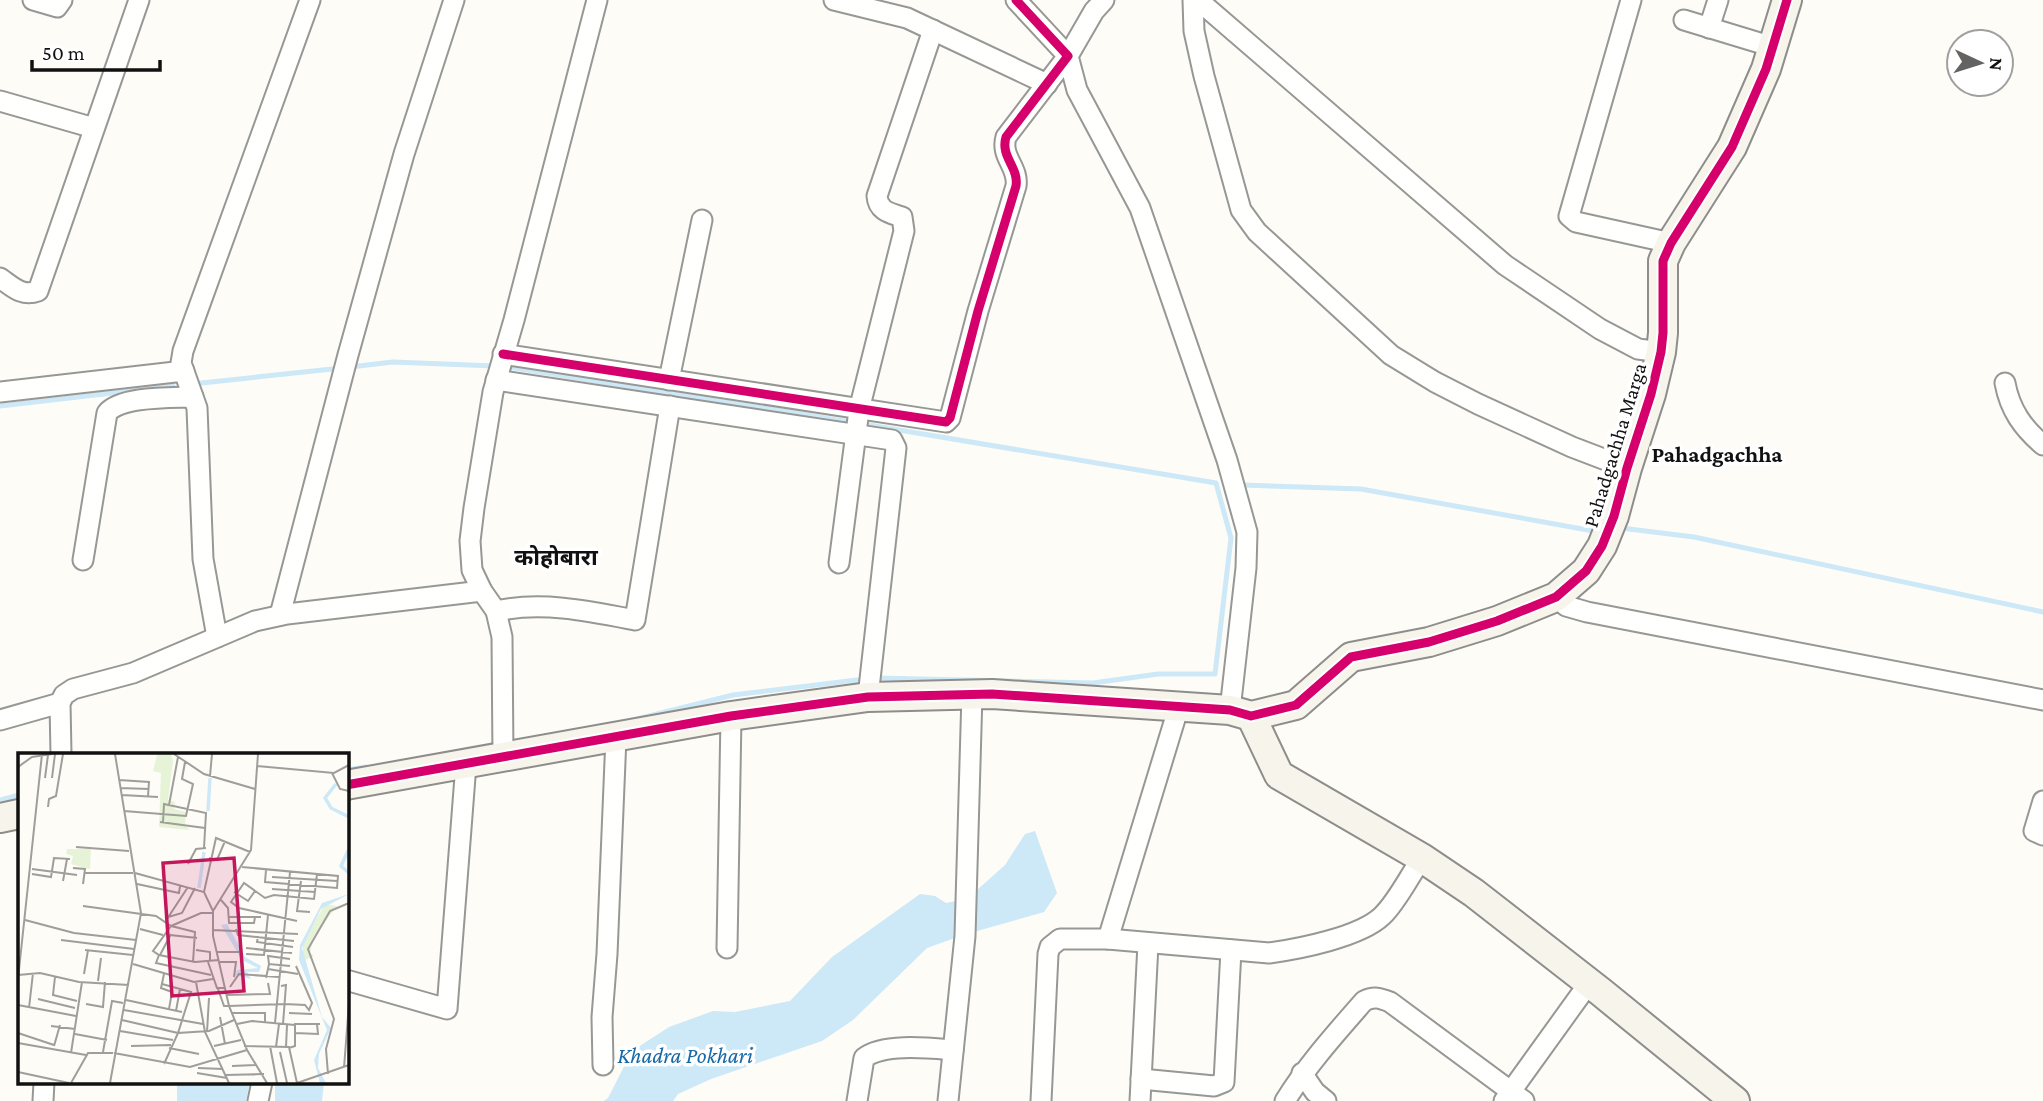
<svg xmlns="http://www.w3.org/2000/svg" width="2043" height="1101" font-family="'Crimson Pro','Noto Sans Devanagari',serif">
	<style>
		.water { fill: #cde8f7 }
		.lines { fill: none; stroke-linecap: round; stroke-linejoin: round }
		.stream { stroke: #cde8f7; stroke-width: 5 }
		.street-casing { stroke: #979795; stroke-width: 23 }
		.secondary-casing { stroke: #8e8d8b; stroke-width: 32 }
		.street { stroke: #fffffe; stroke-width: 19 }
		.secondary { stroke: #f6f4eb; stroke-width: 28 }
		.cycleway-casing { stroke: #fff; stroke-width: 13 }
		.cycleway { stroke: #d6006c; stroke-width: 9 }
		.labels { text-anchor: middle; stroke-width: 7; stroke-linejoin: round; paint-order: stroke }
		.street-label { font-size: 21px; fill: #111; stroke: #fff }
		.neighbourhood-label { font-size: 23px; font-weight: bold; fill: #111; stroke: #fff }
		.water-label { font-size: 23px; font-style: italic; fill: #1768a6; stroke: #fff }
		.inset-river { fill: none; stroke: #cde8f7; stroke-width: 3.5 }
		.inset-road { fill: none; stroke: #9f9e9b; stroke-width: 2 }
		.view { fill: #c2185b; fill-opacity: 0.15; stroke: #c2185b; stroke-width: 3.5 }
		.inset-edge { fill: none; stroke: #111; stroke-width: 3.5 }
	</style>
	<rect width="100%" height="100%" fill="#fdfcf7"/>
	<g class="water">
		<polygon points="1035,831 1057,893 1044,912 963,935 927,948 853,1020 822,1041 711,1079 678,1094 673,1101 604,1101 608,1098 632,1051 669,1027 713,1011 735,1012 790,1001 832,957 920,894 935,896 946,903 967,899 1005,865 1025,834"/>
		<polygon points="177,1082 250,1082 246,1101 177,1101"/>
		<polygon points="275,1082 324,1082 322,1101 275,1101"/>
	</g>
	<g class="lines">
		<g class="stream">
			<polyline points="350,367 393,362 495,366"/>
			<polyline points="508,367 850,422"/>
			<polyline points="192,384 332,369"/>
			<polyline points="0,406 173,386"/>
			<polyline points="863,424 1216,483 1231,538 1215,674 1158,674 1093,683 877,678"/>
			<polyline points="1242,485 1361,489 1599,532"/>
			<polyline points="1621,528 1694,537 2043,612"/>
			<polyline points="637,719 733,695 857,680"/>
			<polyline points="346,770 366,767"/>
			<polyline points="0,800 19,795"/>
		</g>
		<g class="street-casing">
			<g id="street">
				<polyline points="33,0 57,7 62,0"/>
				<polyline points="834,0 907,18 1047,84"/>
				<polyline points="1104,0 1094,11 1068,56 1077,90 1140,208 1227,460 1247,532 1246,568 1230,710"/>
				<polyline points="1193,0 1194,31 1204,76 1241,210 1257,232 1391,355 1435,382 1478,404 1572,447 1627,468"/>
				<polyline points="1198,0 1505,265 1600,329 1638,349 1661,352"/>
				<polyline points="1631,0 1569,216 1576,222 1671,243"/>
				<polyline points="1684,20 1773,47"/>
				<polyline points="1709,28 1718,0"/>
				<polyline points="0,101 94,128"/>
				<path d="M0 278C13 287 22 297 38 291L139 0"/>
				<path d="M503 354 946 422 950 418 978 311 1016 186C1019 167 1000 157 1006 137L1068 56 1016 0"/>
				<polyline points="496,380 892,440 896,448 868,697"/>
				<polyline points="669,380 702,220"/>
				<path d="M2005 383C2010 410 2023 428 2043 445"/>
				<polyline points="0,392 184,371"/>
				<path d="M83 560 107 413C121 396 171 398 193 397"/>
				<path d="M839 563 859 410 904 231 902 217C890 213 878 211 877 196L933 30"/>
				<polyline points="1556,597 1566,606 1587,612 2043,700"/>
				<path d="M496 611C542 601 589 611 635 620L670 406"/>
				<polyline points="280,615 348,355 404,154 454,0"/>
				<polyline points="217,637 203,559 197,408 181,363 183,351 310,0"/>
				<polyline points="0,720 60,703"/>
				<polyline points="61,754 60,703 64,695 73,689 133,673 255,621 287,614 482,591"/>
				<polyline points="503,758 502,637 496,611 482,591 472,570 470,541 474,508 493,392 514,320 597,0"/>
				<polyline points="2043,801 2034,831 2043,835"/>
				<polyline points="1108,939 1179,706"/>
				<polyline points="727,948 731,716"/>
				<polyline points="346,980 447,1009 466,764"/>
				<polyline points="603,1065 602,1017 607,954 616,737"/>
				<polyline points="1302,1073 1315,1092 1326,1101"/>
				<polyline points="1141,1079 1214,1086 1224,1082 1231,950"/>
				<polyline points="43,1101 44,1082"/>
				<polyline points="258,1101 262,1082"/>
				<path d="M857 1101 864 1058C883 1043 929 1048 953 1050"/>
				<polyline points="948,1101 965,936 972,694"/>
				<path d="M1041 1101 1048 954 1050 947 1060 939H1108L1269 953C1299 949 1360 937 1382 916 1397 902 1410 875 1422 858"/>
				<polyline points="1140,1101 1148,944"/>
				<path d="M1285 1101C1308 1064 1336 1033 1364 1001 1374 996 1380 998 1390 1002L1524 1101"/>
				<polyline points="1504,1101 1589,983"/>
			</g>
		</g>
		<g class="secondary-casing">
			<g id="secondary">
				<polyline points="1251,716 1279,775 1422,858 1474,893 1601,992 1735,1101"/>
				<polyline points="346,785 731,716 868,697 992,694 1230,710 1251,716 1296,705 1351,657 1429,642 1497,621 1556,597 1586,571 1602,546 1614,516 1627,468 1651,394 1661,352 1663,333 1663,261 1671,243 1732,147 1766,69 1787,0"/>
				<polyline points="0,818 19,814"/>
			</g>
		</g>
		<use href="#street" class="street"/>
		<use href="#secondary" class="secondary"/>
		<g class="cycleway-casing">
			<g id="cycleway">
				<path d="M503 354 946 422 950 418 978 311 1016 186C1019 167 1000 157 1006 137L1068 56 1016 0"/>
				<polyline points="346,785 731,716 868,697 992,694 1230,710 1251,716 1296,705 1351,657 1429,642 1497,621 1556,597 1586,571 1602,546 1614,516 1627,468 1651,394 1661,352 1663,333 1663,261 1671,243 1732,147 1766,69 1787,0"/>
			</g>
		</g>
		<use href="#cycleway" class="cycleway"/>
	</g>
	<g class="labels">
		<g class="street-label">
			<text transform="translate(1615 445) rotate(-73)" y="7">Pahadgachha Marga</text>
		</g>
		<g class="neighbourhood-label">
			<text x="1717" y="462">Pahadgachha</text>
			<text x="556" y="565">कोहोबारा</text>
		</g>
		<g class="water-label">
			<text x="685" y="1063">Khadra Pokhari</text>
		</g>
	</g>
	<g transform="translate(18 753)">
		<rect width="331" height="331" fill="#fdfcf7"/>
		<path d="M143 1H153L155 8 150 47 157 49 156 56 168 59 167 72 172 77 141 74 143 20 135 18 139 2ZM49 96H73L72 116 53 111 55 103 48 101ZM307 151 319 153 296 183 292 200 296 203 285 208V189Z" fill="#e7f3d7"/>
		<path d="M331 141 303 156 284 195 304 264 313 275 301 301 300 315 308 330H302L296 307 309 277 281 207 282 192 304 150ZM209 171 227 204 243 213 241 219H229L233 226 217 222 219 217 240 215 224 207 203 172Z" fill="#cde8f7"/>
		<path class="inset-river" d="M318 31 307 45 313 55 331 64M190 58 192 25M331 96 323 113 331 120M181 135 186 99"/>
		<path class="inset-road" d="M156 1 186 21 237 36M239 13 316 20 331 12M0 14 14 4 34 1M314 20 322 36 331 38M192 23 194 1M27 25 30 2M34 25 37 1M101 27 131 29 130 43M102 35 131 36M104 42 140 44M151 52 160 4M30 54 31 46 38 43 45 1M106 58 168 63 175 31 164 26 167 9M142 69 187 75M145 69 146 51 188 60 186 95M58 94 111 98M191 105 199 107 207 88M170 111 178 96 188 95M224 114 320 123 319 135 247 129 248 117M55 115 67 116 65 131M14 116 59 122M66 120H115M117 120 186 139 195 158V183L211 253 229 297M14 121 33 124 36 105 52 106M254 124 319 128M45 128 49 106M283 128 279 158 292 159M119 131 161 140 162 133M254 136 297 139M186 139 198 85 232 99M216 139 230 148 237 138M203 147 210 155 211 170H236L237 164M65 153 138 163 153 173 183 160H195M195 158 233 97 240 1M210 164H243M147 165 164 160 177 135M149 166 170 134M7 167 56 180 118 187M279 168 221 155 213 149 226 130 247 145 256 142 296 146 299 121M122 176 145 182M218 176 220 182 276 188M195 177 280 181M152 182 179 185M240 183 239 189 275 194M43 187 116 196M228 195 274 200M67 197 115 202M178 197 192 199V208M199 199H221M228 201 246 202 250 162M141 202 138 210 193 222M142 202 153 181M175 209 177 179 153 173 135 198 141 202 177 209 201 207M190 209 199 235H207M202 209H218L216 224M115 211 176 229 195 226M251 211 250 203 272 206M250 216 280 221M66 221 70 197M146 221 143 235 154 239 151 256M0 222 22 220 61 229 111 232M37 224 35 242 59 248M248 225 251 211 272 213M0 226 24 1M80 228 83 205M178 229 187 279 211 330M263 233 268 232 265 271M212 234 221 221 261 224M200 236 206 253H211M208 242 252 241 250 230M20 246 57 255M108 247 164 259M68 251 85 254 87 229M0 252 58 263M211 253 267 251 287 252 291 257 294 250 278 213M11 255 15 220M106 257 185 271M158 258 162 236M213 260H247V269M271 260 294 261M202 264 207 291M104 267 160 280 173 239 144 231M257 270 272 119M219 271 234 268 277 272M33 273 57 276M102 278 155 287M189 279 191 245M0 280 36 292M277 280 300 281 299 271M57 281 89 287M0 290 68 302M36 293 42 272M113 293 153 292M196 293 223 287M226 293 271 294 279 330M252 293 259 330M258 294 261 271M268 294 269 272M151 295 181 301M271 295 277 293V271H302M85 299 94 248 105 250M262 299 269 330M53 300 64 229M96 300 172 314 229 297 249 330M146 311 160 280 191 278 216 267M214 313 237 312M180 315 205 316M326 315 331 250M0 319 51 330M179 320 209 325M310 321 308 296 316 266 290 196 312 158 331 150M208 322 246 321M53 330 70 300H95M92 330 123 160 97 1M279 330 331 312"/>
		<path class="view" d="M216 105 226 238 154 243 145 110Z"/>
		<rect width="331" height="331" class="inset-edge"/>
	</g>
	<g transform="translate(1980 63) rotate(94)"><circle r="33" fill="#ffffff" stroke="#a0a0a0" stroke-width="2"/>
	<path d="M0-5L12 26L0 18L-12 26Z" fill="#646362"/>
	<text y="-10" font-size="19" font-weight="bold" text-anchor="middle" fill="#111111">N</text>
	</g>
	<path d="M32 60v10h128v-10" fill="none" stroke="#111111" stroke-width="3.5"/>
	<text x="42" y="60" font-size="21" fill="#111111" stroke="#ffffff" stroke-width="5" paint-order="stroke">50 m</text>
</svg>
